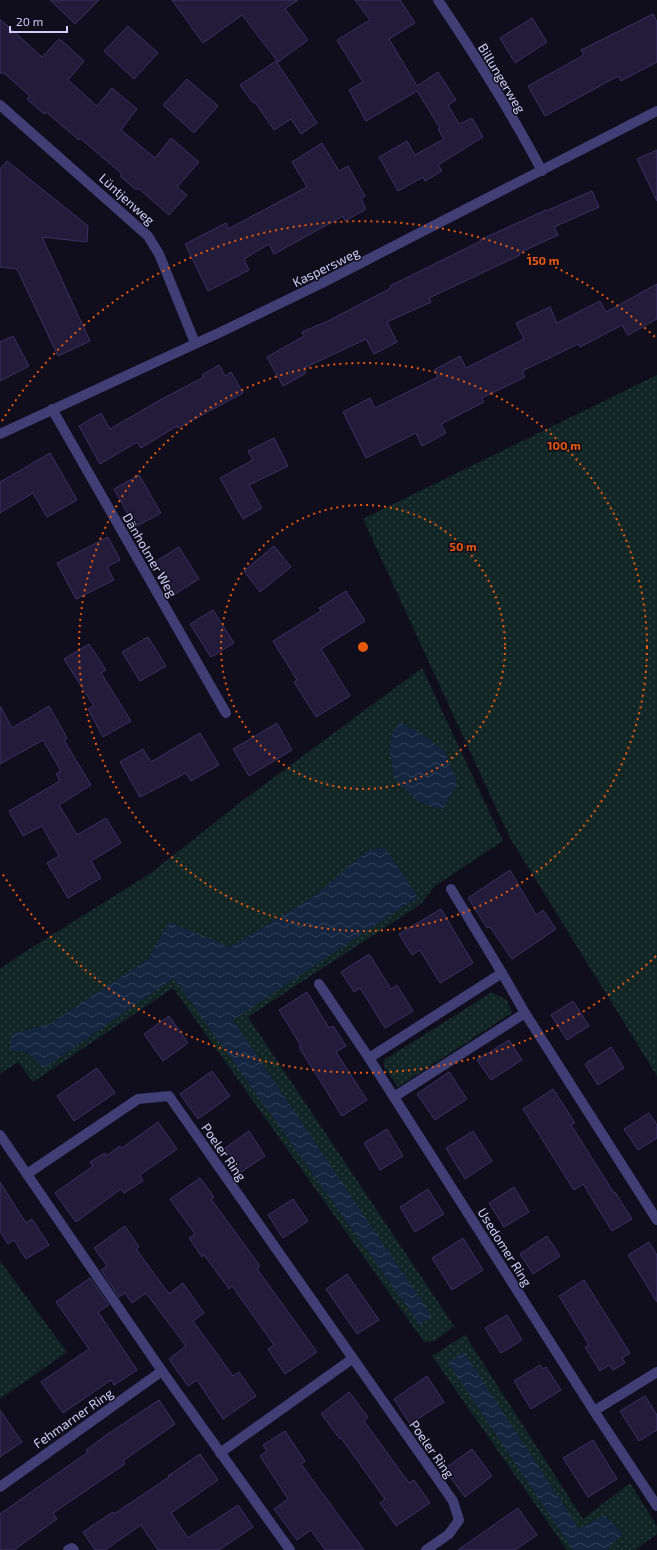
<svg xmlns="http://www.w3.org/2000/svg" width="657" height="1550" font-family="'Exo 2',sans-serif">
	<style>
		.green { fill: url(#green-dots) }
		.water { fill: url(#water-waves) }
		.building { fill: #221c3a; stroke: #3a3163 }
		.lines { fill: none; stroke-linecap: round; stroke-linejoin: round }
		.street { stroke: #3f3e75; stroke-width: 10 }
		.ring { fill: none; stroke: #e8590c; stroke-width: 2; stroke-dasharray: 2 4 }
		.labels { text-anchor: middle; stroke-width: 3; stroke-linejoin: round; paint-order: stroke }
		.street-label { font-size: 13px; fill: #d2cef9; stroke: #100e1c }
		.centre { fill: #e8590c; stroke: #100e1c; stroke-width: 2 }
		.ring-label { font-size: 12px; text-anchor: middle; font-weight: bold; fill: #e8590c; stroke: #100e1c; stroke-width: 3; stroke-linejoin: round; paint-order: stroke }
	</style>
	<defs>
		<pattern id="green-dots" width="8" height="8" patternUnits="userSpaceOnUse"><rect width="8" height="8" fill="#112524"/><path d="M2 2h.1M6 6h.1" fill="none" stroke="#334345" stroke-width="1.8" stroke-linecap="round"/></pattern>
		<pattern id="water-waves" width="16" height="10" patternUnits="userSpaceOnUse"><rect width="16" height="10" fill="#13253f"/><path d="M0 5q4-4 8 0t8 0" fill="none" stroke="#34435c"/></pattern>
	</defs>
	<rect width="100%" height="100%" fill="#100e1c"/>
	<g class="green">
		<polygon points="657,375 657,1076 510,838 363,519"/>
		<polygon points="422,668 503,841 435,886 421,904 248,1017 454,1326 435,1341 424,1342 173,988 33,1082 18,1062 0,1074 0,969 20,955 151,873 242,801"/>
		<polygon points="492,992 507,1000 512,1013 398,1087 384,1067 384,1060"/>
		<polygon points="0,1261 67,1352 0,1399"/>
		<polygon points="465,1335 583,1519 630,1483 657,1526 657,1534 635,1550 567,1550 432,1356"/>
	</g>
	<g class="water">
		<polygon points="399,722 419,732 444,750 458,784 442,810 418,801 394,777 390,753 391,736"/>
		<polygon points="385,848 418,897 233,1020 432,1316 420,1325 174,978 44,1068 27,1052 10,1051 12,1034 50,1024 148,959 169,922 230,947 313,897 368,850"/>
		<polygon points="464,1352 579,1529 605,1515 623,1534 606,1550 573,1550 448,1363"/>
	</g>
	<g class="building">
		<polygon points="50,0 99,0 75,24"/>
		<polygon points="172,0 298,0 285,9 308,40 278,62 242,15 203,43"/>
		<polygon points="355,0 400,0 415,23 389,39 417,86 438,72 456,100 448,105 459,124 472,118 483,137 438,165 442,171 425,181 423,177 398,191 379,157 407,141 415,155 444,139 438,129 440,128 417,91 366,121 349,90 363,82 337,40 370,20"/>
		<polygon points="653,14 657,22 657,62 621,81 618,76 545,116 528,86 584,55 581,50"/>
		<polygon points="532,18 547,42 515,63 500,38"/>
		<polygon points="0,19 42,57 59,39 68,46 84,61 68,80 97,106 112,88 137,109 121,130 155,158 171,138 199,162 177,187 187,195 169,215 138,188 136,190 120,176 122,174 80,138 79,140 46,112 44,114 27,99 30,96 4,73 0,73"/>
		<polygon points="128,26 158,53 134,79 104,51"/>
		<polygon points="276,61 317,123 301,134 291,119 274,130 255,102 253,103 240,85"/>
		<polygon points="187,79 218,106 194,133 163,105"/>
		<polygon points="322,143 339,171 348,166 365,196 361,199 366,209 345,221 343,216 274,254 269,244 244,259 249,270 208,291 185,244 226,223 228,229 307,187 292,162"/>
		<polygon points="657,150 657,201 637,159"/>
		<polygon points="7,161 88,226 87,242 42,237 90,341 58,356 17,269 0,267 0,169"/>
		<polygon points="592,191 599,207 554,227 558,235 519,253 520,255 429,298 431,302 387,322 397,342 374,354 366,339 304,368 306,373 283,386 267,357 304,336 302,332 328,321 391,288 390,286 481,241 480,240 546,210 546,211"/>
		<polygon points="657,284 657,319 628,335 622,325 580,347 578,344 522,371 525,377 482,398 484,402 441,424 446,433 422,446 416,433 366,458 343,412 370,398 375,408 438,377 434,370 460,356 466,368 524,339 516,323 550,307 557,323 600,301 606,312"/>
		<polygon points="13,336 29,366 0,381 0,342"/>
		<polygon points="219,365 225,376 231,372 243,393 178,428 177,426 141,448 137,442 100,464 79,426 101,413 110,429 162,399 204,377 202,375"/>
		<polygon points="274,438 288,466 249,485 262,508 243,519 220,478 253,460 248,451"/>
		<polygon points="50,453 77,500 47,517 33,493 0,513 0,482"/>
		<polygon points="139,475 161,513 135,527 114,489"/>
		<polygon points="108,537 120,560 107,567 114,580 76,599 57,563"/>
		<polygon points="274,546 291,567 260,592 244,571"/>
		<polygon points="179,547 199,579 175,594 155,562"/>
		<polygon points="346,591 365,621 321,649 350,696 316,717 294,682 297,680 273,641 321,611 319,608"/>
		<polygon points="213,610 234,643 211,657 190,624"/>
		<polygon points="148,637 166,666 140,681 122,652"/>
		<polygon points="89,644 106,670 101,673 131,721 103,737 88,709 94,706 64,659"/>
		<polygon points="0,706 12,728 49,706 67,738 64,740 91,785 59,805 77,835 106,818 121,843 91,861 101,878 68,898 47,863 59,856 42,826 23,836 9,811 60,781 56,774 61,771 43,740 0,764"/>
		<polygon points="277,723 292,750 249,776 233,749"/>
		<polygon points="200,733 219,765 191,781 186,773 140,797 120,762 143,749 151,762"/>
		<polygon points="510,870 536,915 543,910 556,929 512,959 490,927 487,928 468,898"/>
		<polygon points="441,909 473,963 440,983 420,950 412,955 399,934"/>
		<polygon points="369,954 391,989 397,985 413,1011 385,1028 360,988 354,992 341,972"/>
		<polygon points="307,992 329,1028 333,1026 346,1046 336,1052 367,1100 342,1116 299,1047 301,1046 279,1010"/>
		<polygon points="573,1001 589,1026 567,1040 551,1015"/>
		<polygon points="169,1016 188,1043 163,1061 144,1034"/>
		<polygon points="509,1040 522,1060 491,1080 477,1060"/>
		<polygon points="611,1047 624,1068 598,1085 585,1064"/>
		<polygon points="97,1068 115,1093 74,1121 57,1096"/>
		<polygon points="212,1071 230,1096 198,1119 180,1094"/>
		<polygon points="449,1072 467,1099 435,1120 417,1094"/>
		<polygon points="553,1089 575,1123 571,1125 614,1193 615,1192 632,1219 612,1231 583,1184 574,1190 523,1109"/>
		<polygon points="649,1113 657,1125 657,1138 638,1150 624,1129"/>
		<polygon points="158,1122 177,1149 140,1175 143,1181 124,1193 121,1189 76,1222 55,1193 93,1166 90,1162 105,1153 106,1156 120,1146 122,1148"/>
		<polygon points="387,1129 403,1156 380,1170 364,1143"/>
		<polygon points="249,1131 265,1156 241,1172 225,1148"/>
		<polygon points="473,1131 492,1161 465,1179 446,1148"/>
		<polygon points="200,1178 214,1197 211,1199 260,1266 257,1269 317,1352 285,1374 268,1349 274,1345 232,1286 229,1289 204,1255 202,1257 189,1238 195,1234 170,1199"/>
		<polygon points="0,1182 26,1223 32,1219 49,1245 26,1259 14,1240 8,1244 0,1231"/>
		<polygon points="514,1187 529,1212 504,1227 489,1203"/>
		<polygon points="428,1189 444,1214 415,1232 400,1207"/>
		<polygon points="293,1199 308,1221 283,1238 268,1215"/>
		<polygon points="125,1226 139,1247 136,1249 169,1294 183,1283 204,1313 193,1321 233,1376 239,1372 256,1396 223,1419 197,1380 188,1386 169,1359 186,1346 146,1293 132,1303 125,1293 119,1297 101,1270 107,1266 94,1248"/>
		<polygon points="547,1236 560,1256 533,1274 520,1254"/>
		<polygon points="463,1238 483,1270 452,1290 432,1258"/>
		<polygon points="649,1242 657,1255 657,1302 628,1255"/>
		<polygon points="347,1274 379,1320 357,1334 326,1289"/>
		<polygon points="90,1278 109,1305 98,1312 137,1370 114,1385 111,1380 63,1413 41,1382 89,1349 56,1302"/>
		<polygon points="584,1280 630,1353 622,1358 625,1363 613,1370 609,1365 600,1371 585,1347 589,1345 559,1296"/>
		<polygon points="507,1315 522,1340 501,1353 485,1328"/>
		<polygon points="540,1365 543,1369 546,1367 561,1390 531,1409 514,1381"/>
		<polygon points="427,1376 444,1402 410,1424 394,1399"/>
		<polygon points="349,1392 368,1417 364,1421 409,1483 414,1480 430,1503 396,1526 380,1503 385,1499 341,1438 340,1439 321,1414"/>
		<polygon points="645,1396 657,1415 657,1430 639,1441 620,1411"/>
		<polygon points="159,1400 175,1424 123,1461 125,1464 53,1513 57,1519 14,1550 0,1550 0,1514 88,1452 86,1450 105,1436"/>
		<polygon points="0,1410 22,1442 0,1457"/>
		<polygon points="285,1431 305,1461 301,1464 364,1550 325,1550 311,1530 297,1540 274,1509 288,1499 260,1456 267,1451 263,1445"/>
		<polygon points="593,1440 617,1479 588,1497 563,1458"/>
		<polygon points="472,1449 492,1476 465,1497 444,1469"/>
		<polygon points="200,1454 218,1480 171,1513 188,1538 238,1505 253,1527 219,1550 158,1550 141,1525 105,1550 95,1550 83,1532 113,1512 114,1514 169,1477 168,1476"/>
		<polygon points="518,1508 537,1535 515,1550 458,1550"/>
	</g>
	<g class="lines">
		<g class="street">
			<path d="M438 0C475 55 511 112 542 171"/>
			<polyline points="0,105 148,236 159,254 195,343"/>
			<polyline points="52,409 226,713"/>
			<polyline points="0,434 223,331 322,283 657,111"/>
			<polyline points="451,889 502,973"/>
			<polyline points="319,984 369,1058"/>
			<polyline points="394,1097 525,1013"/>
			<polyline points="0,1135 162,1371 290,1550"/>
			<polyline points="27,1174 138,1099 169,1096 453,1501 459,1520 449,1534 426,1550"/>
			<polyline points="657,1220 525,1013 502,973 369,1058 594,1411 657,1506"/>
			<polyline points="594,1411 657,1372"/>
			<polyline points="220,1453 352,1359"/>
			<polyline points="0,1487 162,1371"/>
			<polyline points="68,1550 72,1548 74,1550"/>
		</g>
	</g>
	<g class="ring">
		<circle cx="363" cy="647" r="142"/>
		<circle cx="363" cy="647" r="284"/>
		<path d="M656 956A426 426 0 0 1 2 873M2 421A426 426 0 0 1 656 338"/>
	</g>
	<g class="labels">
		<g class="street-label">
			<text transform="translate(502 78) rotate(59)" y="5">Billungerweg</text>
			<text transform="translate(127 199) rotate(42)" y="5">Lüntjenweg</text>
			<text transform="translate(326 267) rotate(-26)" y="5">Kaspersweg</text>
			<text transform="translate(150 555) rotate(60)" y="5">Dänholmer Weg</text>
			<text transform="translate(224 1152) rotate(55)" y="5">Poeler Ring</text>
			<text transform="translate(505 1247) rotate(58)" y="5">Usedomer Ring</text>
			<text transform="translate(73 1418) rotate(-35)" y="5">Fehmarner Ring</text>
			<text transform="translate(432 1449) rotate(55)" y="5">Poeler Ring</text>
		</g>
	</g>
	<circle cx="363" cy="647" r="6" class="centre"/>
	<g class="ring-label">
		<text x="543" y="265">150 m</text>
		<text x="564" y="450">100 m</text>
		<text x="463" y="551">50 m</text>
	</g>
	<path d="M10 26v6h57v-6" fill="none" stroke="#d2cef9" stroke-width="2"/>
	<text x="16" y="26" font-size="12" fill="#d2cef9" stroke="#100e1c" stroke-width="3" paint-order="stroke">20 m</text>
</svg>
